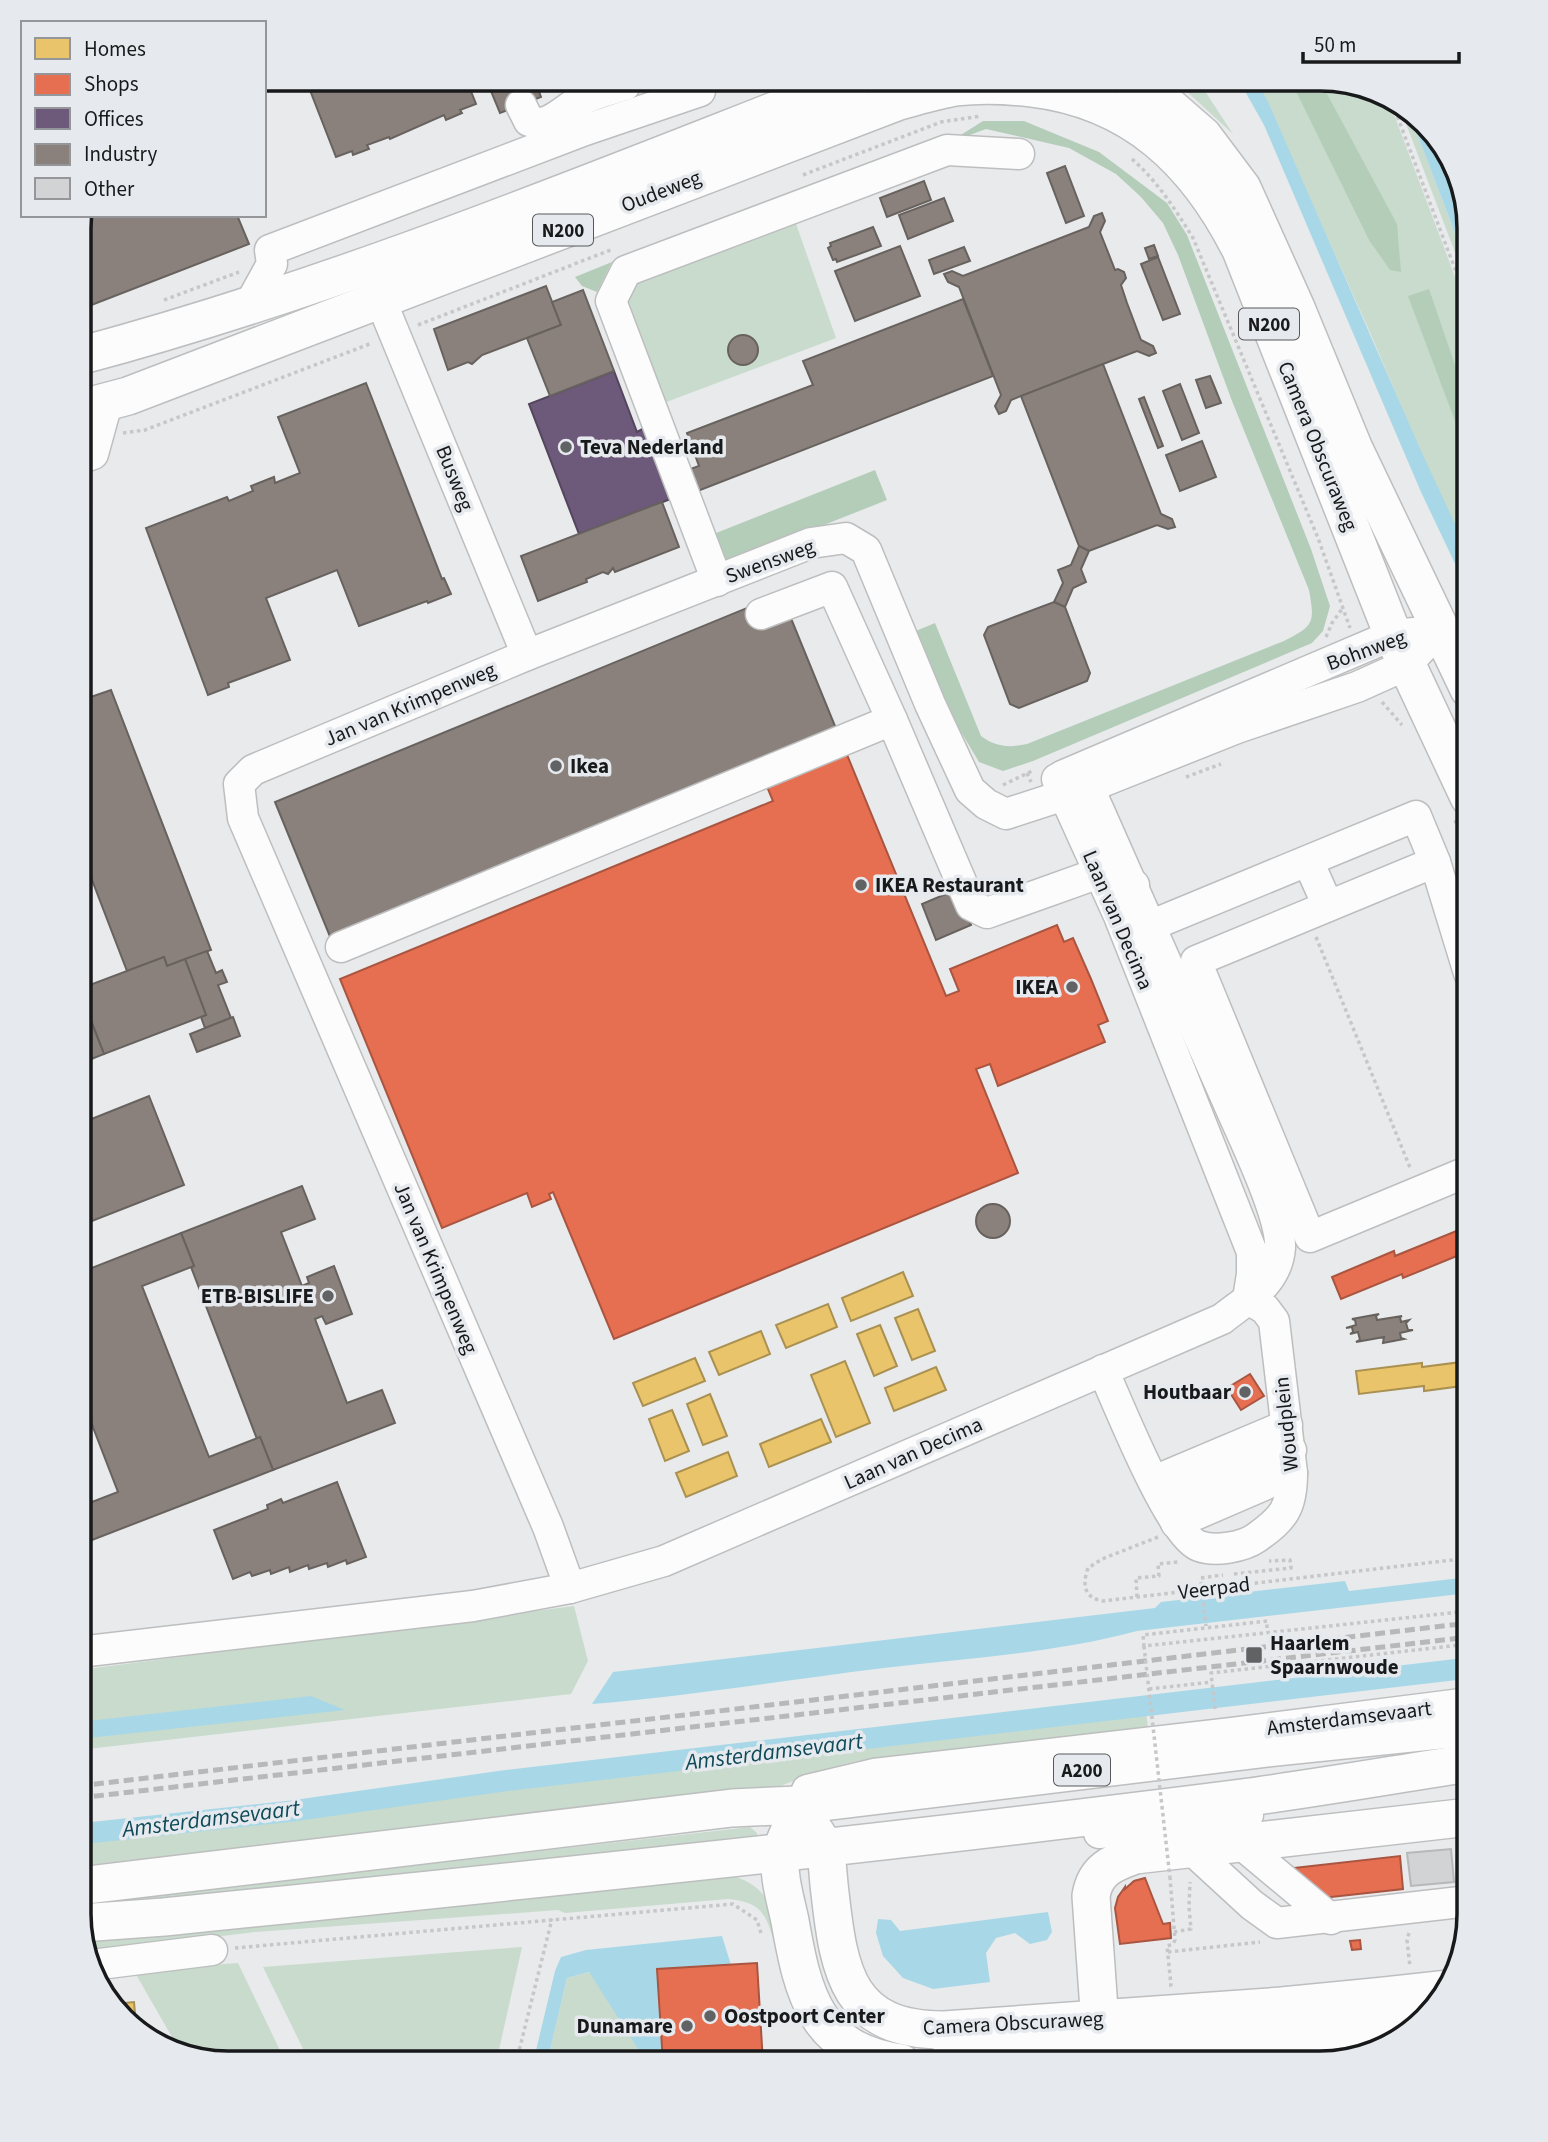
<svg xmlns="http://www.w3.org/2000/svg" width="1548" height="2142" font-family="'Source Sans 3',sans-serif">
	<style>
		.green { fill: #c8dbcc }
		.forest { fill: #b4cdb9 }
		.water { fill: #a8d8e7 }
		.homes { fill: #e9c46a; stroke: #aa9152; stroke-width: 2 }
		.shops { fill: #e76f51; stroke: #a95540; stroke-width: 2 }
		.offices { fill: #6d597a; stroke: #54465d; stroke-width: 2 }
		.industry { fill: #8a817c; stroke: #68625f; stroke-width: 2 }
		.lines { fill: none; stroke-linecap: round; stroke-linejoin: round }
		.canal { stroke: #a8d8e7; stroke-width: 21 }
		.building { fill: #d1d3d5; stroke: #b6b8b9; stroke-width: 2 }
		.minor-casing { stroke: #bdbebf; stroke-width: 33 }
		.major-casing { stroke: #bdbebf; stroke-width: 40 }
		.path { stroke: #c7c7c9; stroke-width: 3.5; stroke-dasharray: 3.5 3.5; stroke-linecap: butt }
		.minor { stroke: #fcfcfc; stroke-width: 30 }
		.major { stroke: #fcfcfc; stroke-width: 37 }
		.rail { stroke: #b8b8b9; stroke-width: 5; stroke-dasharray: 10 5; stroke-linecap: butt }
		.major-bridge-casing { stroke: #bdbebf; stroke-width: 40; stroke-linecap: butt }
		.path-bridge { stroke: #c7c7c9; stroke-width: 3.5; stroke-dasharray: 3.5 3.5; stroke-linecap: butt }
		.major-bridge { stroke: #fcfcfc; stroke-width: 37 }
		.poi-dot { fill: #616264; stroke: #e6eaee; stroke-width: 2.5 }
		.labels { text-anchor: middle; stroke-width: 7; stroke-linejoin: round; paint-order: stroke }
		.shield { fill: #e6eaee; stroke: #56585a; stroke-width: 2 }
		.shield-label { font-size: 19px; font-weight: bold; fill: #18191a }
		.street-label { font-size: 21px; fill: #18191a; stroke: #e6eaee }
		.poi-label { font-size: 21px; font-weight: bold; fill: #18191a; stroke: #e6eaee; text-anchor: start }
		.water-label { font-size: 23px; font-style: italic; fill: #0e4a58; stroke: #e6eaee }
		.rim { fill: none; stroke: #18191a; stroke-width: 3.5 }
	</style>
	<rect width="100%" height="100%" fill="#e8eaec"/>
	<g class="green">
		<polygon points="1167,79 1197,79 1233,134 1183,88"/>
		<polygon points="1256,79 1330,79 1387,96 1469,314 1469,558 1447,515 1372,337"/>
		<polygon points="1397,100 1409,113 1469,269 1469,289"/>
		<polygon points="794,218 836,338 661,404 625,309 629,293 637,279"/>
		<polygon points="574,1606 588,1661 571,1694 79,1750 79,1670"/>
		<polygon points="1146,1711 1148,1728 857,1761 818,1771 773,1789 79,1866 79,1840"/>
		<polygon points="750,1827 757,1833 758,1842 79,1909 79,1904"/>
		<path d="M736 1877C773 1890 773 1914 781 1948L776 1949C767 1917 764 1902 728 1899L565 1913 558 1910 255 1932 89 1952 84 1936 254 1924Z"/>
		<polygon points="522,1947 496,2063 310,2063 263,1967"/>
		<polygon points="238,1963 286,2063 218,2063 180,2051 134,1971"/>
		<polygon points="590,1972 647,2063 547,2063 567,1978"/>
	</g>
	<g class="forest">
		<polygon points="1290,79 1319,79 1397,224 1401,272 1390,270 1369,240"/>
		<path d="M983 121H1024L1099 152 1167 203 1187 235 1311 549 1330 606 1323 631 1312 643 1033 761 1003 771 979 762 952 717 916 631 935 623 981 736C996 747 1009 748 1027 744L1284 641C1314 626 1315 623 1309 590L1232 401 1178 255 1163 223 1141 197 1116 174 1069 148 986 129 948 143Z"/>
		<polygon points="612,262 597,292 582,286 575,277"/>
		<polygon points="1429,289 1469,406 1469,458 1408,296"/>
		<polygon points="875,470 887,500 723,565 711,535"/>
	</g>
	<g class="water">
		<polygon points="1238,79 1256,79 1268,102 1422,453 1469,554 1469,593 1421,492 1264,125"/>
		<polygon points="1409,113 1449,153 1469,228 1469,269"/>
		<path d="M1469 1577V1593L1137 1631C1055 1653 968 1658 884 1668 786 1680 690 1696 592 1704L613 1672 1155 1608 1161 1602 1345 1581 1349 1591Z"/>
		<polygon points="311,1696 345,1710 79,1739 79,1722"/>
		<polygon points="1048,1912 1052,1932 1047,1940 1030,1944 1015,1933 996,1938 986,1953 990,1982 933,1989 903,1978 883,1956 876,1933 878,1919 891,1920 900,1931"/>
		<polygon points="722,1936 731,1965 658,1970 663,2063 647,2063 589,1972 567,1978 547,2063 533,2063 555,1971 561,1957 586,1950"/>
	</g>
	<g class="homes">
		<polygon points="903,1272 913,1296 851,1321 842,1298"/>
		<polygon points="828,1304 837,1327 786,1348 776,1325"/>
		<polygon points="918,1309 935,1351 912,1360 895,1318"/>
		<polygon points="880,1325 897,1366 874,1376 857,1334"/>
		<polygon points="761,1331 770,1354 719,1375 709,1352"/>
		<polygon points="695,1358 705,1381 643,1406 633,1383"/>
		<polygon points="845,1361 870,1423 836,1437 811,1375"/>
		<polygon points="1469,1361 1469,1385 1424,1391 1424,1386 1359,1394 1356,1371 1422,1363 1422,1367"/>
		<polygon points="936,1367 946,1390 894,1411 885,1388"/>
		<polygon points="710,1394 727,1436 703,1445 687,1404"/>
		<polygon points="672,1410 689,1451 665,1461 649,1419"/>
		<polygon points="821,1419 831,1442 769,1467 760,1444"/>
		<polygon points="728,1452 737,1476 686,1497 676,1473"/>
		<polygon points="134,2002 136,2025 135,2025 114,2004"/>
	</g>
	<g class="shops">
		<polygon points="843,745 946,996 959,991 950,969 1057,925 1064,942 1073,938 1091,979 1108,1021 1098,1025 1105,1042 998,1086 990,1064 976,1069 1018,1173 614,1339 553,1192 549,1194 551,1199 532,1207 527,1193 442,1228 340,979 773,801 763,777"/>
		<polygon points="1466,1227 1469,1236 1469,1251 1403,1278 1402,1274 1341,1299 1332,1277 1394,1251 1395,1256"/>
		<polygon points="1250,1374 1264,1396 1241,1410 1227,1388"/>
		<polygon points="1400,1856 1403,1889 1331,1897 1327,1897 1294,1868"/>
		<polygon points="1145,1878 1163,1924 1170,1923 1171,1938 1120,1944 1115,1908 1118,1897 1125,1887 1125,1889 1134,1881"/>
		<polygon points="1360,1940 1361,1949 1352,1950 1350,1941"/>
		<polygon points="757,1963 763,2063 663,2063 657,1969"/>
	</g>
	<polygon class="offices" points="614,371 637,432 648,426 676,497 579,534 529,404"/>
	<g class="industry">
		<polygon points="285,79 312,79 289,88"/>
		<polygon points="324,79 466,79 476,104 460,110 462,113 446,120 444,115 390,139 389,137 367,145 369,149 353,155 352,151 336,157 308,85"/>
		<polygon points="486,79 539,79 535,81 541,97 500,113"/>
		<polygon points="1065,166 1084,216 1066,223 1047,173"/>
		<polygon points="924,181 931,200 887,217 880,198"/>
		<polygon points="944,198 953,221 908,239 899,215"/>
		<polygon points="1102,213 1105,221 1100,232 1115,270 1118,269 1124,272 1126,278 1121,285 1127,303 1141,340 1153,346 1156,353 1149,356 1137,351 1103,364 1011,400 1006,411 999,414 995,406 1001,395 959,287 948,282 944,274 952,271 963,276 1089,227 1094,216"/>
		<polygon points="80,215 237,215 249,244 81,309"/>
		<polygon points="873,227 881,246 837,262 836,259 833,260 828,248 831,246 830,243"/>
		<polygon points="1154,245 1158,256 1149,259 1145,248"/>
		<polygon points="900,246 920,296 855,321 835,271"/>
		<polygon points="964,247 970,261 934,274 929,260"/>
		<polygon points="1158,257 1180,314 1163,320 1141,264"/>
		<polygon points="546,286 561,325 482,355 472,364 468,362 448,370 434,329"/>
		<polygon points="583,290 614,371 550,396 527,338 561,325 552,302"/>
		<polygon points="963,299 993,376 690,494 682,472 699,466 687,433 813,385 803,361"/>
		<circle cx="743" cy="350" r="15"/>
		<polygon points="1103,364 1161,514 1172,519 1175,527 1168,529 1157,525 1089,551 1079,546 1021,396"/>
		<polygon points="1210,376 1221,403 1206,408 1196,380"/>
		<polygon points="366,383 442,579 444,578 451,594 428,603 427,601 359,626 337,570 266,598 290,660 228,683 229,687 208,695 146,528 227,497 229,501 253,491 251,486 274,477 275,483 300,473 278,417"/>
		<polygon points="1180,384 1199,433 1182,440 1163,391"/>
		<polygon points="1144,397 1163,446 1158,448 1139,399"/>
		<polygon points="1202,441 1216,477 1180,491 1166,455"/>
		<polygon points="662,502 679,547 615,572 613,568 608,574 603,572 586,579 587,582 538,601 521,556"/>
		<polygon points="1079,546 1089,551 1081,569 1086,582 1073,588 1065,607 1054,602 1063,583 1058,570 1071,565"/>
		<polygon points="781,594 837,731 331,939 275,802"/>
		<polygon points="1054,602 1065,607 1090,673 1087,681 1019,708 1010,704 984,635 988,627"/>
		<polygon points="80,669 89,693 83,695 85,699 111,690 211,950 167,966 164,957 127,971 79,846"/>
		<polygon points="955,890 971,925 936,940 922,904"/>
		<polygon points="207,951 216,973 222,970 227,982 218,985 231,1018 205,1028 201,1017 206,1015 185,959"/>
		<polygon points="164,957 167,966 185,959 206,1015 104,1054 79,989"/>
		<polygon points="79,991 104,1054 79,1064"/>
		<polygon points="233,1017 240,1036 197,1052 190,1034"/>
		<polygon points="149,1096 184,1185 79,1226 79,1124"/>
		<polygon points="302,1186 315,1219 281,1232 302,1286 309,1283 307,1277 334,1266 352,1314 326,1324 322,1316 315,1319 347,1403 382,1390 395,1423 273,1470 260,1437 257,1439 191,1267 194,1266 181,1233"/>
		<circle cx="993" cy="1221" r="17"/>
		<polygon points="181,1233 194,1266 142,1286 209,1457 260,1437 273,1470 79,1545 79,1507 118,1492 79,1391 79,1273"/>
		<polygon points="1379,1314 1376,1316 1377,1320 1402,1316 1400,1317 1401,1322 1409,1320 1406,1323 1408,1330 1413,1330 1400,1333 1401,1338 1404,1339 1383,1343 1384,1337 1356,1342 1360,1340 1358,1332 1350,1334 1353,1332 1352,1327 1346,1328 1356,1325 1355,1320 1352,1319"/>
		<polygon points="337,1482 366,1557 347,1564 346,1560 328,1567 327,1563 309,1569 308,1565 290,1572 289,1567 271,1574 270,1570 252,1576 250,1572 233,1579 214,1530 268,1509 267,1505 281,1499 283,1503"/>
	</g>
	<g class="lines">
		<polyline class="canal" points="79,1834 292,1811 503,1781 1469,1668"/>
	</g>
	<polygon class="building" points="1451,1849 1454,1882 1411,1886 1407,1853"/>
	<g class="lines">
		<g class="minor-casing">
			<g id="minor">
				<path d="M521 105 529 121C548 129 563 110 578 102 592 94 609 90 625 85"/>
				<polyline points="381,301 527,655"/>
				<polyline points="250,304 272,264 270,250 585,130 700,91"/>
				<polyline points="79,459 93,454 107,403"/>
				<polyline points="717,581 611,301 626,271 947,150 1019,154"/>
				<polyline points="761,614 832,587 892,720 971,905 987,913 1099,873 1134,885"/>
				<polyline points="1062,776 1393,635 1414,633"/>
				<polyline points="1057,779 1119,916 1252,1252 1252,1274 1248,1299"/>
				<polyline points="1308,861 1328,906"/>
				<polyline points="1435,862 1196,961 1310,1237 1469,1171"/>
				<polyline points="1135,920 1152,925 1416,816 1435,862 1469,973"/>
				<polyline points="341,947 892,720"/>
				<path d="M1103 1370C1118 1403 1170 1535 1199 1546 1215 1552 1243 1547 1256 1538 1284 1518 1292 1508 1292 1473L1274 1321 1265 1309 1248 1299"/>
				<polyline points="1154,1481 1287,1425"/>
				<polyline points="1166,1504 1291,1450"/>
				<polyline points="1176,1523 1292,1473"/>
				<polyline points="570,1588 548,1527 243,818 239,784 253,770 527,655 811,543 846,538 866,550 930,704 970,790 986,804 1006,814 1089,787 1237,728 1357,687 1406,665 1440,629"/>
				<path d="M79 1652 473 1606 570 1588 664 1561 1222 1319C1247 1299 1277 1284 1280 1248 1282 1217 1245 1141 1231 1109 1182 996 1132 883 1081 770"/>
				<polyline points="807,1790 874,1774 1232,1733 1469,1703"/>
				<polyline points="1099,1833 1179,1825 1248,1815"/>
				<polyline points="1240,1843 1331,1919"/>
				<polyline points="1190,1848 1252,1905 1277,1923 1469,1901"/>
				<polyline points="92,1965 212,1950"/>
			</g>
		</g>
		<g class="major-casing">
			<g id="major">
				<polyline points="1128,79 1156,95 1203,136 1242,188 1296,308 1354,449 1469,689"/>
				<path d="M79 356C345 285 600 178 856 79"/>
				<path d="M79 409 128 396 899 101C918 96 937 90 956 87 981 84 1006 85 1031 88 1133 100 1196 161 1241 250L1393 635 1469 797"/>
				<path d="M812 1827C816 1834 823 1842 825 1850 828 1863 828 1879 830 1893 839 1973 848 2030 944 2030L1282 2006 1385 1996"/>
				<path d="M789 1832C786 1839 783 1846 781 1852 777 1874 786 1901 790 1921 803 1995 816 2051 901 2063"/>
				<polyline points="79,1886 732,1808 798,1805 1268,1748 1469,1727"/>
				<path d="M81 1923 164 1917C521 1881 878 1844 1234 1799 1313 1789 1391 1775 1469 1763"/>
				<path d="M1102 2052 1091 1896C1095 1870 1112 1863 1135 1855L1469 1817"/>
				<polyline points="945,2063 1208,2046 1388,2023"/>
			</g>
		</g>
		<g class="path">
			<polyline points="1390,97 1469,306"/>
			<path d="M1132 159C1158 182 1175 209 1193 238L1318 538 1350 628"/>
			<polyline points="803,175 941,122 981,116"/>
			<polyline points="164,300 239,272"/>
			<polyline points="418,325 613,249"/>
			<polyline points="123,433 145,430 372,343"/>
			<polyline points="1326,637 1332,623 1342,609"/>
			<polyline points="1382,702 1402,725"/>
			<polyline points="1027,773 1031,782"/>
			<polyline points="1186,777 1221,764"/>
			<polyline points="1003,785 1034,770"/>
			<polyline points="1455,820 1469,850"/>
			<polyline points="1316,937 1411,1170"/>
			<path d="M1158 1537 1102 1559 1088 1568C1082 1585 1084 1598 1103 1601L1469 1558"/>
			<polyline points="1234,1574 1291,1568 1290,1560 1269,1561"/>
			<polyline points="1201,1578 1223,1575"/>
			<polyline points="1137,1597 1136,1578 1159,1576 1158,1564 1178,1562"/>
			<polyline points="1267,1628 1267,1621 1143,1635 1144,1646 1469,1611"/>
			<polyline points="1149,1689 1212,1682"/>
			<polyline points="1215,1709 1211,1673 1469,1644"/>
			<polyline points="1174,1932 1191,1929 1189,1907 1190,1882"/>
			<polyline points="1409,1933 1407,1940 1410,1967"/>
			<polyline points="235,1948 733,1904 757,1920 761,1933"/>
			<polyline points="1168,1952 1260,1942"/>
			<polyline points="1169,1985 1171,1985 1167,1946 1173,1944 1175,1940 1170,1878"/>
			<polyline points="516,2063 552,1919"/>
			<polyline points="1318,2063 1322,2063"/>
		</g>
		<use href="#minor" class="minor"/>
		<use href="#major" class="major"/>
		<g class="rail">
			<polyline points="79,1786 1469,1623"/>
			<polyline points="79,1798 1469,1637"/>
		</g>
		<g class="major-bridge-casing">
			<g id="major-bridge">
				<polyline points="1385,1996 1449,1989"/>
				<polyline points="1388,2023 1419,2020"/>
			</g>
		</g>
		<g class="path-bridge">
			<polyline points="1201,1582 1206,1626"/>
			<polyline points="1144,1646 1170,1878"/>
		</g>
		<use href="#major-bridge" class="major-bridge"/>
	</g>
	<g class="poi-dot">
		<circle cx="566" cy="447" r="7"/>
		<circle cx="556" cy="766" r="7"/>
		<circle cx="861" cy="885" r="7"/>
		<circle cx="1072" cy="987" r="7"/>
		<circle cx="328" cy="1296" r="7"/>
		<circle cx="1245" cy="1392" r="7"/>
		<rect x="1245" y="1646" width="18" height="18" rx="3.5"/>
		<circle cx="710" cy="2016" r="7"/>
		<circle cx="687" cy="2026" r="7"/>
	</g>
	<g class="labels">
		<g class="shield">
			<rect x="533" y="214.5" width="60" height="31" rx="5"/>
			<rect x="1239" y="308.5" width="60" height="31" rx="5"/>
			<rect x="1054" y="1754.5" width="56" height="31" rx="5"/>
		</g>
		<g class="shield-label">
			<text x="563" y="237">N200</text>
			<text x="1269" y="331">N200</text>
			<text x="1082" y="1777">A200</text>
		</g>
		<g class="street-label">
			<text transform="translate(661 191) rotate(-21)" y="7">Oudeweg</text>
			<text transform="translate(1318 446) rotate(68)" y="7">Camera Obscuraweg</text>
			<text transform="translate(455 478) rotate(68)" y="7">Busweg</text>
			<text transform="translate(770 561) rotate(-20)" y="7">Swensweg</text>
			<text transform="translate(1366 650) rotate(-20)" y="7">Bohnweg</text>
			<text transform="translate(410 704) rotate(-23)" y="7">Jan van Krimpenweg</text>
			<text transform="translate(1118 920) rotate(67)" y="7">Laan van Decima</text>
			<text transform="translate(436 1268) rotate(67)" y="7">Jan van Krimpenweg</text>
			<text transform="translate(1286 1424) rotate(-96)" y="7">Woudplein</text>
			<text transform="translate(913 1453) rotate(-24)" y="7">Laan van Decima</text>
			<text transform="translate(1214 1588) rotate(-7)" y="7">Veerpad</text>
			<text transform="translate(1349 1718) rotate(-7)" y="7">Amsterdamsevaart</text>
			<text transform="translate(1013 2023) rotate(-3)" y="7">Camera Obscuraweg</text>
		</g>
		<g class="poi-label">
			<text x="580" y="454">Teva Nederland</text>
			<text x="570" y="773">Ikea</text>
			<text x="875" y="892">IKEA Restaurant</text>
			<text x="1058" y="994" text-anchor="end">IKEA</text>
			<text x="314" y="1303" text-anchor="end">ETB-BISLIFE</text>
			<text x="1231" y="1399" text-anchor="end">Houtbaar</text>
			<text x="1270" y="1650">Haarlem<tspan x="1270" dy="24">Spaarnwoude</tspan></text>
			<text x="724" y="2023">Oostpoort Center</text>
			<text x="673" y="2033" text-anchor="end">Dunamare</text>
		</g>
		<g class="water-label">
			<text transform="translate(774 1751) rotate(-7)" y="8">Amsterdamsevaart</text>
			<text transform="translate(211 1818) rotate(-7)" y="8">Amsterdamsevaart</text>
		</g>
	</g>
	<path d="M0 0H1548V2142H0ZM228 91H1320A137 137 0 0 1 1457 228V1914A137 137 0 0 1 1320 2051H228A137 137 0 0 1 91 1914V228A137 137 0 0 1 228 91Z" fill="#e6eaee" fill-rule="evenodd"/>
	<path class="rim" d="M228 91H1320A137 137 0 0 1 1457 228V1914A137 137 0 0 1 1320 2051H228A137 137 0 0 1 91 1914V228A137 137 0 0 1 228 91Z"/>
	<rect x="21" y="21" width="245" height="196" fill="#e6eaee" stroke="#949699" stroke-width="2"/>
	<rect x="35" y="38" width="35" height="21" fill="#e9c46a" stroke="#949699" stroke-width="2"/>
	<text x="84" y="56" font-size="21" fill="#18191a">Homes</text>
	<rect x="35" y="74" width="35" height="21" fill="#e76f51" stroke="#949699" stroke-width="2"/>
	<text x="84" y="91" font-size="21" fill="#18191a">Shops</text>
	<rect x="35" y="108" width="35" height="21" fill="#6d597a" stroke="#949699" stroke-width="2"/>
	<text x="84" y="126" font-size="21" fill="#18191a">Offices</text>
	<rect x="35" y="144" width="35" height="21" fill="#8a817c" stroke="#949699" stroke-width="2"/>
	<text x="84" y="161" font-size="21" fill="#18191a">Industry</text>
	<rect x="35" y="178" width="35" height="21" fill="#d1d3d5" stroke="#949699" stroke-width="2"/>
	<text x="84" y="196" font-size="21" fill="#18191a">Other</text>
	<path d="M1303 52v10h156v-10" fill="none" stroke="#18191a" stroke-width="3.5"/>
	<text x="1314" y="52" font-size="21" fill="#18191a" stroke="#e6eaee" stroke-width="5" paint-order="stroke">50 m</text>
</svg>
